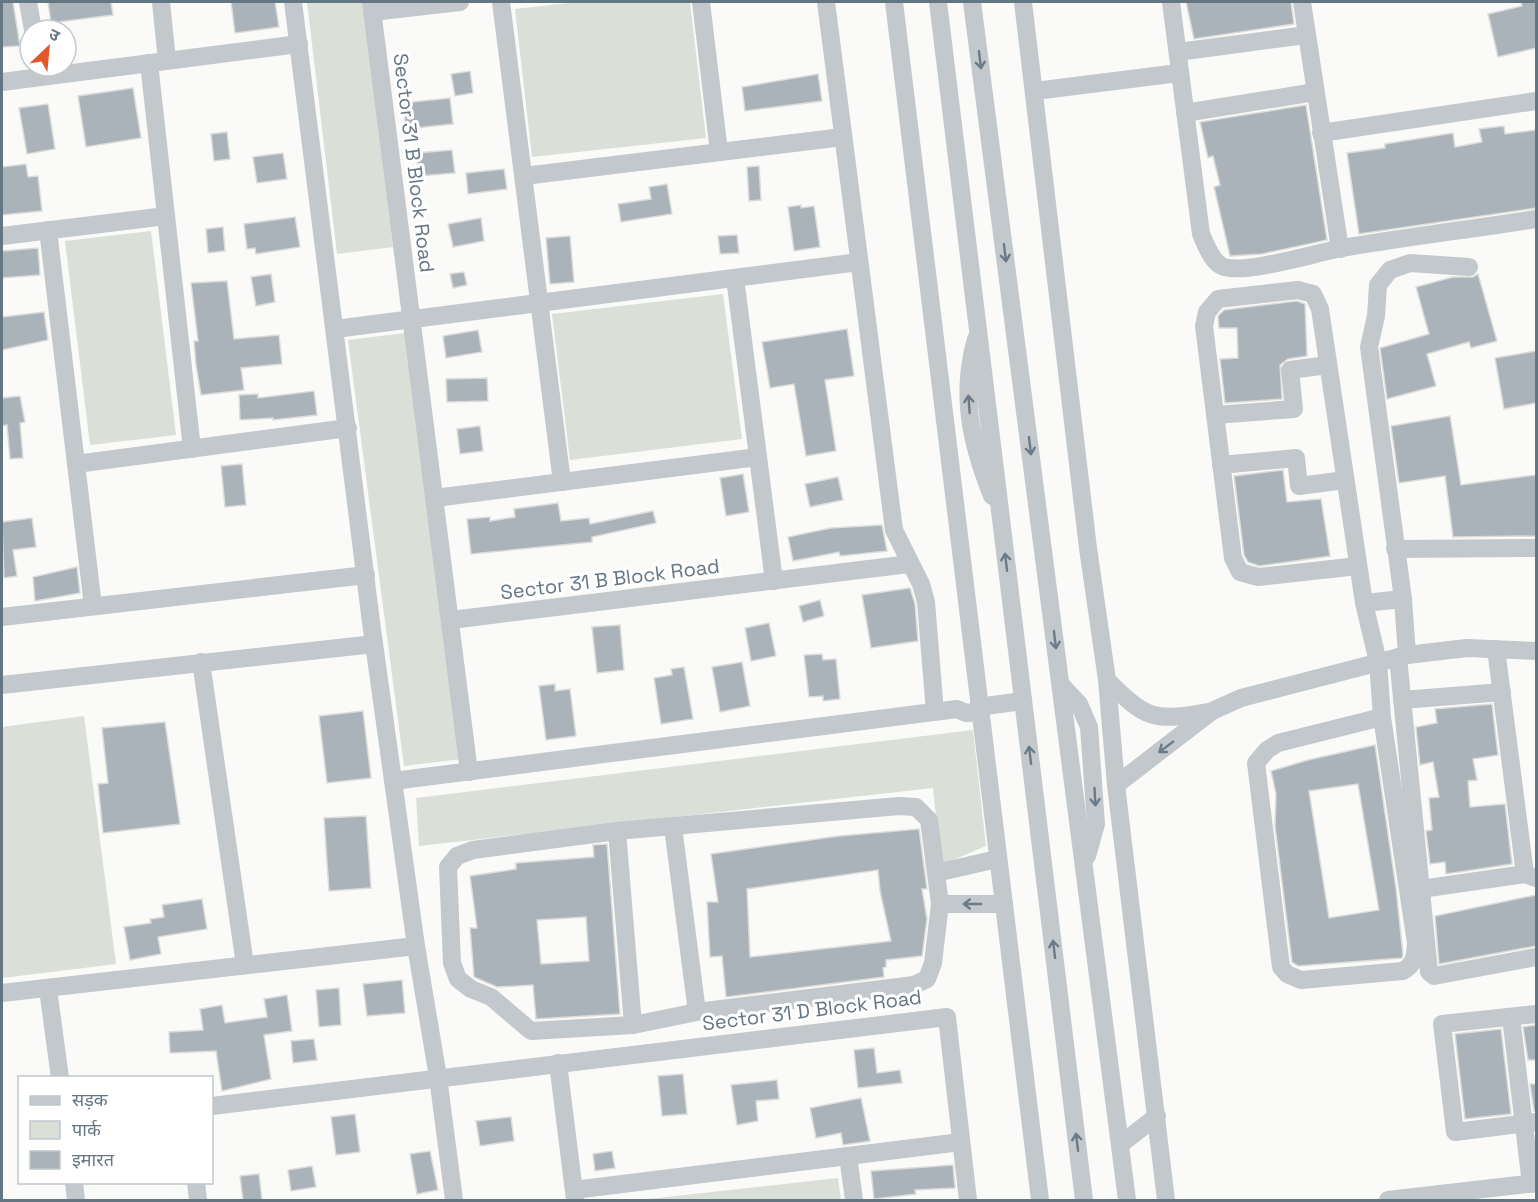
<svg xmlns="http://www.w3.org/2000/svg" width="1538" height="1202" font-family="'Space Grotesk','Noto Sans Devanagari',sans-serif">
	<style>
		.green { fill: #dadfd7 }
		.building { fill: #aab3b9; stroke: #dcdcda; stroke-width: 1.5; fill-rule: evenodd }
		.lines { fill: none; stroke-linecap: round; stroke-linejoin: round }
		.minor { stroke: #c3c8cc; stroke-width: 18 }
		.oneway { stroke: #6a7a87 }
		.labels { text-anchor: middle; stroke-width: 6; stroke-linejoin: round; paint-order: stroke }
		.street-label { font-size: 20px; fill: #657683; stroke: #fff }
	</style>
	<rect width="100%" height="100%" fill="#fafaf8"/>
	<g class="green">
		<polygon points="307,2 363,2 393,247 337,254"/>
		<polygon points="578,2 690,2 706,138 532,157 515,9"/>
		<polygon points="151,231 176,435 90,445 65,241"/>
		<polygon points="723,294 742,439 570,460 552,314"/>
		<polygon points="405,333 461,759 404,766 348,340"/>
		<polygon points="84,716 116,964 2,978 2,727"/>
		<polygon points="973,730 986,846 941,865 933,788 419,846 416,798"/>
		<polygon points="838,1178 841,1200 639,1200"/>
	</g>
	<g class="building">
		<polygon points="2,2 13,2 20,46 2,47"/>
		<polygon points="48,2 111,2 113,15 51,23"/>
		<polygon points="231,2 275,2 279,27 235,33"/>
		<polygon points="1186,2 1291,2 1294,24 1194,39"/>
		<polygon points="1521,2 1536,2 1536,48 1498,57 1488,14 1522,6"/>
		<polygon points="470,71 473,93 455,96 451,74"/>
		<polygon points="818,74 822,101 745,111 742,87"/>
		<polygon points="133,88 141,138 86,147 78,96"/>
		<polygon points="450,98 453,124 406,129 403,103"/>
		<polygon points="48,104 55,149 27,154 19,108"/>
		<polygon points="1306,105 1327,240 1262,254 1230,256 1214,187 1220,185 1213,156 1208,158 1200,122"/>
		<polygon points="1504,126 1505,134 1536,130 1536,208 1359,234 1347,153 1385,148 1385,144 1453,133 1455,147 1482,142 1479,129"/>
		<polygon points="227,132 230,159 214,161 211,134"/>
		<polygon points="452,150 455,173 419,176 416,153"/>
		<polygon points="283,153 287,179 257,183 253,157"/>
		<polygon points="26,164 28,177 38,176 42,211 2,215 2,167"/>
		<polygon points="759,166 761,200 749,201 747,167"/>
		<polygon points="504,169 507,189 468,194 466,173"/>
		<polygon points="667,184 672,214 621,222 618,204 651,199 649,187"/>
		<polygon points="801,205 801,208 814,206 820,247 794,251 788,207"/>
		<polygon points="295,217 300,247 256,254 255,248 247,249 244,224"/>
		<polygon points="481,218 484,241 453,247 448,224"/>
		<polygon points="223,227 225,251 208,253 206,229"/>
		<polygon points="737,235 739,253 720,254 718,236"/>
		<polygon points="570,236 574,282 550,284 546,238"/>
		<polygon points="38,248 40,275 2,278 2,251"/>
		<polygon points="464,272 467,285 453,288 450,274"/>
		<polygon points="271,274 275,302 256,306 251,277"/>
		<polygon points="1478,274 1497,341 1471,348 1469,342 1427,354 1436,386 1387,399 1380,348 1429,334 1416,287 1453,277 1473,277"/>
		<polygon points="227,281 234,339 279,335 282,364 241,368 244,390 201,395 196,365 194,341 198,341 191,283"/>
		<polygon points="1297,301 1305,304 1307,356 1288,359 1280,365 1282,399 1225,403 1220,359 1238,358 1237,328 1219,328 1218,316 1224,310"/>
		<polygon points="44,312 48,340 2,350 2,317"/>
		<polygon points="847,329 854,376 825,380 836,451 806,456 794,384 770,388 762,342"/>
		<polygon points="478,330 482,352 446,358 443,336"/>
		<polygon points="1536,351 1536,403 1504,409 1495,358"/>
		<polygon points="487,378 488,401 447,402 446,379"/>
		<polygon points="314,391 317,415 273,420 273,418 240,420 239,395 258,394 258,398"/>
		<polygon points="20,396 25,422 20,423 23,458 10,459 7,425 2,426 2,398"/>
		<polygon points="1450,416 1461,485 1536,475 1536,536 1453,537 1445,476 1399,483 1391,426"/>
		<polygon points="480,426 483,451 460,454 457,429"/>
		<polygon points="242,464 246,505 225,507 221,466"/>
		<polygon points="1283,470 1287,502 1321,499 1330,556 1259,566 1248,562 1244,555 1234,476"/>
		<polygon points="743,474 749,512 726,516 720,478"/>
		<polygon points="838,477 843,500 810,507 805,484"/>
		<polygon points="558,503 561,521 589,518 590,524 653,511 656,523 592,537 592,542 471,554 467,519 490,517 490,521 515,517 514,509"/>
		<polygon points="32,518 36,547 13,550 17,576 4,578 2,522"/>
		<polygon points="882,525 887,551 840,556 839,552 793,561 788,537 831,528"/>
		<polygon points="77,567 80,593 35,601 33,577"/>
		<polygon points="910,588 915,604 918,641 871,648 862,595"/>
		<polygon points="820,600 824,616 803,622 799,606"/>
		<polygon points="769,623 776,656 751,661 745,628"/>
		<polygon points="620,625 624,670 597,673 592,627"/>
		<polygon points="822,654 823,660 836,659 840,699 823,701 823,696 809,697 804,655"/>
		<polygon points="742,662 750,706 720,712 712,667"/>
		<polygon points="684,667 693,719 661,724 654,678 672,675 671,669"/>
		<polygon points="555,684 555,691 570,689 576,736 546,740 539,686"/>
		<polygon points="1492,704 1498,755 1473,759 1477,780 1468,781 1470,807 1505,804 1512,864 1446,874 1445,862 1430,864 1426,831 1432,830 1429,798 1439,797 1433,762 1420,765 1416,727 1437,723 1435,709"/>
		<polygon points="363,711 371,778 327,783 319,716"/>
		<polygon points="165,722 180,824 103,833 98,784 108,783 102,728"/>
		<path d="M1375 745 1396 888 1403 955 1402 958 1298 966 1292 962 1275 826 1276 794 1271 771 1308 760ZM1358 784 1379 910 1329 918 1309 791Z"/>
		<polygon points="366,816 371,888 329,891 324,818"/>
		<path d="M919 829 927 889H922L927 919 922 956 886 960V967L883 968 884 977 726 997 722 956 710 957 707 902H718L711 854 839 836ZM878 870 880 891 891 941 750 957 747 889Z"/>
		<path d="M607 844 620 1014 536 1019 533 985 497 987 474 977 470 928H477L470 876 516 869V863L594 857 593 845ZM586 917 589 961 541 964 537 920Z"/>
		<polygon points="1536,895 1536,946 1439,964 1435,916"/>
		<polygon points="202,899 207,929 158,937 161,954 130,960 124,927 151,923 150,919 164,917 162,905"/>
		<polygon points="402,980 405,1013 367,1016 363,984"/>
		<polygon points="339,988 341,1025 319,1027 316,990"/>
		<polygon points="287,995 292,1031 264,1035 271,1079 222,1091 216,1051 170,1053 169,1032 203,1030 200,1009 222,1005 225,1023 267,1017 264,999"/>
		<polygon points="1536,1025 1536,1060 1528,1060 1523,1027"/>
		<polygon points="1501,1029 1511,1114 1465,1119 1455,1034"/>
		<polygon points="314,1039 317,1060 293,1063 291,1041"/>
		<polygon points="874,1048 877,1073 900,1070 902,1083 858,1088 854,1050"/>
		<polygon points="683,1074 687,1114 662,1116 658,1076"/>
		<polygon points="777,1080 779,1099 756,1101 758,1121 737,1125 731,1085"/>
		<polygon points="1530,1084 1536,1084 1536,1111 1534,1111"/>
		<polygon points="861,1098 870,1141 843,1145 841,1133 816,1138 810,1108"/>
		<polygon points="355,1114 360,1152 336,1155 331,1117"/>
		<polygon points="511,1117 514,1141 480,1146 476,1121"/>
		<polygon points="430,1151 438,1190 417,1194 410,1154"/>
		<polygon points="612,1151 615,1168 595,1171 593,1154"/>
		<polygon points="953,1165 955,1188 915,1190 916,1194 874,1199 871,1171"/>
		<polygon points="312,1166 316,1187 291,1191 288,1170"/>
		<polygon points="259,1174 262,1200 243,1200 240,1176"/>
	</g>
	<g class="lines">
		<g class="minor">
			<polyline points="28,2 33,30"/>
			<polyline points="161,2 167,61"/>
			<polyline points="371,2 469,772"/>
			<polyline points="501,2 562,482"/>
			<polyline points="701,2 719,152"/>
			<polyline points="826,2 894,530 921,584 926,602 935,712"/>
			<polyline points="894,2 1040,1200"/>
			<polyline points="938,2 1084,1200"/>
			<polyline points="972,2 1127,1200"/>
			<polyline points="1023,2 1088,548 1107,680 1116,785 1166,1200"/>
			<path d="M1171 2 1201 234C1206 245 1212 263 1224 267 1247 274 1315 253 1342 248 1406 237 1472 229 1536 219"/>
			<polyline points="1302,2 1340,249"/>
			<polyline points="372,12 460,2"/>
			<polyline points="1178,52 1306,35"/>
			<polyline points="149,63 192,449"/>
			<polyline points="2,82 299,44"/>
			<polyline points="1035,91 1179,73"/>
			<polyline points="1185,113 1315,92"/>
			<polyline points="1321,133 1536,101"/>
			<polyline points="524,176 843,137"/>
			<polyline points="48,230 93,606"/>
			<polyline points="2,236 166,216"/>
			<polyline points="735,278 774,581"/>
			<polyline points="335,329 859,262"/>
			<path d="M976 339C960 395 971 443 992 496"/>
			<polyline points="1215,415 1294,409 1290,370 1328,365"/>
			<polyline points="76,464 348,428"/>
			<polyline points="1221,465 1296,458 1299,486 1345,480"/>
			<polyline points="435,498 758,457"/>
			<polyline points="1395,549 1536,548"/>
			<path d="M1358 566 1258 577 1240 572 1233 558 1204 326 1207 312 1218 299 1298 290 1313 294 1320 309 1364 603 1378 662 1382 717 1416 943C1415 956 1415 964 1403 971L1301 980 1287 974 1281 967 1256 763 1267 750 1278 743 1382 717"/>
			<polyline points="1364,603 1403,599"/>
			<polyline points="2,617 366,575"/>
			<polyline points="451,620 909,564"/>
			<polyline points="1496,649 1525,874 1536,878"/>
			<polyline points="1407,655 1403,599 1369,347 1376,316 1378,285 1390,270 1410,263 1469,267"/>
			<polyline points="1398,657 1429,972 1434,976 1536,957"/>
			<polyline points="201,662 245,965"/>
			<path d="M1107 680C1146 719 1153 722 1208 712"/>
			<polyline points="2,685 374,644"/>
			<polyline points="1061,685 1079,704 1089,727 1096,824 1087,856"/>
			<polyline points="1402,700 1502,692"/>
			<polyline points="978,707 1023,701"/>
			<polyline points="393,781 957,709 966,713 979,712"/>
			<polyline points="1116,785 1212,711 1241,698 1407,655 1467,648 1536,651"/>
			<polygon points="899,806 916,807 929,820 940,904 933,963 927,979 914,985 697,1012 633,1025 531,1031 491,997 471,989 458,979 452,963 448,867 457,856 473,850 617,831"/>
			<polyline points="673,827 697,1012"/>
			<polyline points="617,831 633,1025"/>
			<polyline points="936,873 997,859"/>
			<polyline points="1421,889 1525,874"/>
			<polyline points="940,904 1004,904"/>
			<polyline points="416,946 438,1077 454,1200"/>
			<polyline points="48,989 60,1078"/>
			<polyline points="2,993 416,946 371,622 293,2"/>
			<polyline points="1536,1014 1442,1024 1455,1132 1536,1122"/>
			<polyline points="1511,1017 1531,1184"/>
			<polyline points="558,1063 575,1200"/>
			<polyline points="212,1106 947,1017 968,1200"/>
			<polyline points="1121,1144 1157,1116"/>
			<polyline points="848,1156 854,1200"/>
			<polyline points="74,1182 76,1200"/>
			<polyline points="196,1182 198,1200"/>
			<polyline points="574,1190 961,1142"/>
			<polyline points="1388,1200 1536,1183"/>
		</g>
	</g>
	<defs><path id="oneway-shaft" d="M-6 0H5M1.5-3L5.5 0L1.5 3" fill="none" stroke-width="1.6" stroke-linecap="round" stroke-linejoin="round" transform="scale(1.5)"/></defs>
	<g class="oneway">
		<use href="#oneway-shaft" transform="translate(980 60) rotate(83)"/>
		<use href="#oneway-shaft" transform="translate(1005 253) rotate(83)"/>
		<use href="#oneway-shaft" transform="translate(969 404) rotate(-94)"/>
		<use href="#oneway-shaft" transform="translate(1030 446) rotate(83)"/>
		<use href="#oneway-shaft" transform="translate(1006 562) rotate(-97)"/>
		<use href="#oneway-shaft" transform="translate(1055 640) rotate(83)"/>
		<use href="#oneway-shaft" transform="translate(1166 747) rotate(143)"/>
		<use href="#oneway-shaft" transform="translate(1030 755) rotate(-97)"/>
		<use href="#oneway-shaft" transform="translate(1095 797) rotate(87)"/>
		<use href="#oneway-shaft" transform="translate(972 904) rotate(180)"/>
		<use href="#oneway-shaft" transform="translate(1054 949) rotate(-97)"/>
		<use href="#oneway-shaft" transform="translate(1077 1142) rotate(-97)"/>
	</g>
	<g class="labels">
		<g class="street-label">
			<text transform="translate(414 163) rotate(83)" y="7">Sector 31 B Block Road</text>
			<text transform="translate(610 579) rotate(-7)" y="7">Sector 31 B Block Road</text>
			<text transform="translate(812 1010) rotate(-7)" y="7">Sector 31 D Block Road</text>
		</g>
	</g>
	<rect width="1538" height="1202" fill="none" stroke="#657683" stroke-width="6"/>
	<rect x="18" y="1076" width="195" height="108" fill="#ffffff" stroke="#c1c8cd" stroke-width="1.5"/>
	<rect x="30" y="1096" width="30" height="9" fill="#c3c8cc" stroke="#c1c8cd" stroke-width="1.5"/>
	<text x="72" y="1106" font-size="18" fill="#657683">सड़क</text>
	<rect x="30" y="1121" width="30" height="18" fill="#dadfd7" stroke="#c1c8cd" stroke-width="1.5"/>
	<text x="72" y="1136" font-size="18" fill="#657683">पार्क</text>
	<rect x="30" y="1151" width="30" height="18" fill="#aab3b9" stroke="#c1c8cd" stroke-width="1.5"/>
	<text x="72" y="1166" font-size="18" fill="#657683">इमारत</text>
	<g transform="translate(48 48) rotate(26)"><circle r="28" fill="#ffffff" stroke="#c1c8cd" stroke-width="1.5"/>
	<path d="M0-4.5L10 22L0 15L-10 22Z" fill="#e4572e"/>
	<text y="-9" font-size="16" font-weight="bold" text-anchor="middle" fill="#657683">उ</text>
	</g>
</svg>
